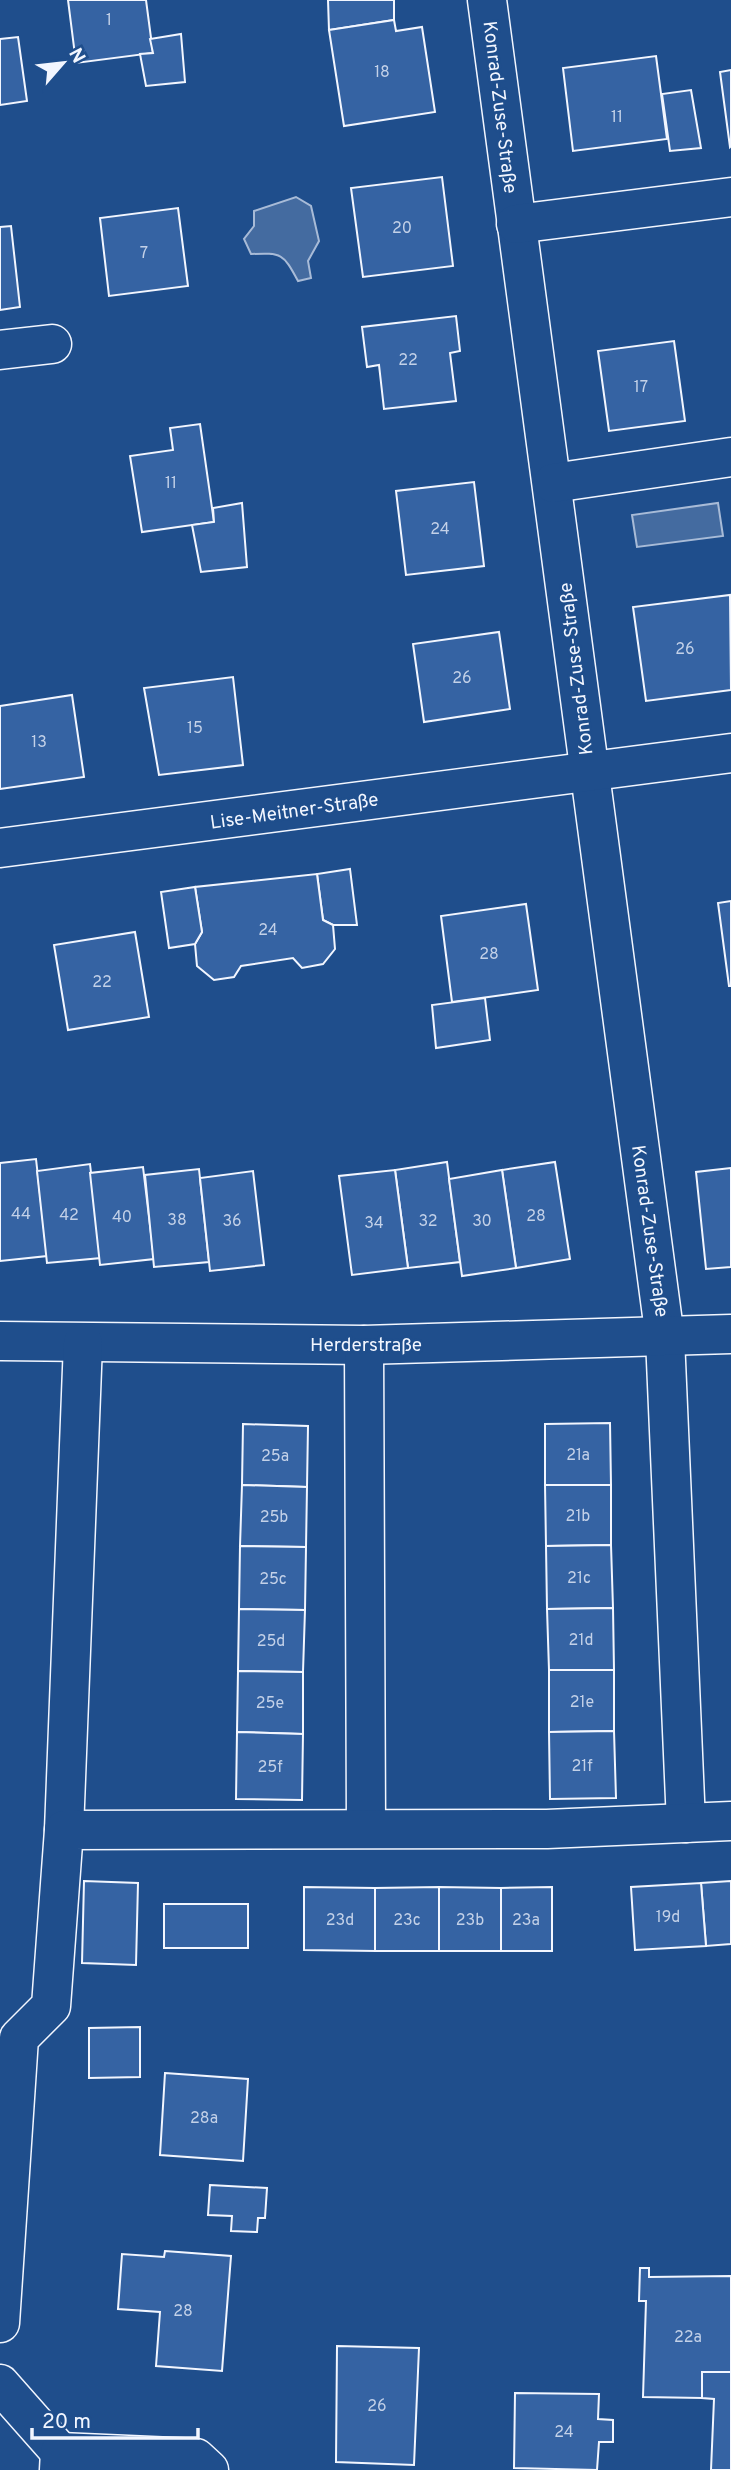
<svg xmlns="http://www.w3.org/2000/svg" width="731" height="2470" font-family="Overpass,sans-serif">
	<style>
		.water { fill: #446ba0; stroke: #a8bbd7; stroke-width: 2 }
		.building { fill: #3563a3; stroke: #f2f6ff; stroke-width: 2 }
		.lines { fill: none; stroke-linecap: round; stroke-linejoin: round }
		.minor-casing { stroke: #f2f6ff; stroke-width: 41 }
		.minor { stroke: #1f4e8c; stroke-width: 38 }
		.labels { text-anchor: middle; stroke-width: 5; stroke-linejoin: round; paint-order: stroke }
		.number-label { font-size: 16px; fill: #c3d1e8 }
		.street-label { font-size: 19px; fill: #f2f6ff; stroke: #1f4e8c }
	</style>
	<rect width="100%" height="100%" fill="#1f4e8c"/>
	<g class="water">
		<path d="M296 197 311 206 319 241 308 261 311 278 298 281C283 253 282 253 251 254L244 239 254 226V211Z"/>
		<polygon points="718,503 723,536 637,547 632,515"/>
	</g>
	<g class="building">
		<polygon points="68,0 146,0 153,53 76,63"/>
		<polygon points="328,0 394,0 394,20 329,30"/>
		<polygon points="394,20 396,31 422,27 435,112 344,126 329,30"/>
		<polygon points="181,34 185,82 146,86 140,54 153,53 150,39"/>
		<polygon points="18,37 27,101 0,105 0,39"/>
		<polygon points="656,56 667,139 573,151 563,68"/>
		<polygon points="731,70 731,146 730,147 720,72"/>
		<polygon points="691,90 701,148 670,151 662,94"/>
		<polygon points="442,177 453,266 363,277 351,188"/>
		<polygon points="178,208 188,286 109,296 100,218"/>
		<polygon points="11,226 20,307 0,310 0,227"/>
		<polygon points="456,316 460,351 450,353 456,401 384,409 379,365 367,367 362,327"/>
		<polygon points="674,341 685,421 609,431 598,351"/>
		<polygon points="200,424 214,522 142,532 130,456 173,450 170,428"/>
		<polygon points="474,482 484,566 406,575 396,491"/>
		<polygon points="242,503 247,567 201,572 192,525 214,522 213,508"/>
		<polygon points="730,595 731,690 646,701 633,607"/>
		<polygon points="499,632 510,709 424,722 413,644"/>
		<polygon points="233,677 243,765 159,775 144,688"/>
		<polygon points="72,695 84,777 0,789 0,706"/>
		<polygon points="350,869 357,925 333,925 323,920 317,874"/>
		<polygon points="317,874 323,920 333,925 335,949 323,964 302,968 293,958 241,966 234,977 214,980 197,966 195,944 202,932 195,887"/>
		<polygon points="195,887 202,932 195,944 169,948 161,892"/>
		<polygon points="731,901 731,986 729,986 718,903"/>
		<polygon points="526,904 538,990 452,1002 441,916"/>
		<polygon points="135,932 149,1017 68,1030 54,945"/>
		<polygon points="485,998 490,1040 436,1048 432,1005"/>
		<polygon points="36,1159 47,1256 0,1261 0,1163"/>
		<polygon points="447,1162 460,1262 408,1268 395,1170"/>
		<polygon points="555,1162 570,1259 516,1268 502,1170"/>
		<polygon points="90,1164 101,1258 47,1263 37,1171"/>
		<polygon points="143,1167 154,1259 100,1265 90,1173"/>
		<polygon points="731,1168 731,1267 706,1269 696,1172"/>
		<polygon points="199,1169 209,1262 154,1267 145,1175"/>
		<polygon points="395,1170 408,1268 352,1275 339,1176"/>
		<polygon points="502,1170 516,1268 462,1276 449,1179"/>
		<polygon points="253,1171 264,1265 210,1271 200,1178"/>
		<polygon points="610,1423 611,1485 545,1485 545,1424"/>
		<polygon points="243,1424 308,1426 307,1487 242,1485"/>
		<polygon points="242,1485 307,1487 306,1547 240,1546"/>
		<polygon points="545,1485 611,1485 611,1545 546,1546"/>
		<polygon points="611,1545 613,1608 547,1609 546,1546"/>
		<polygon points="240,1546 306,1547 305,1610 239,1609"/>
		<polygon points="613,1608 614,1670 549,1670 547,1609"/>
		<polygon points="239,1609 305,1610 303,1672 238,1671"/>
		<polygon points="549,1670 614,1670 614,1731 549,1732"/>
		<polygon points="238,1671 303,1672 303,1734 237,1732"/>
		<polygon points="614,1731 616,1798 550,1799 549,1732"/>
		<polygon points="237,1732 303,1734 302,1800 236,1799"/>
		<polygon points="84,1881 138,1883 136,1965 82,1963"/>
		<polygon points="731,1881 731,1944 706,1946 701,1883"/>
		<polygon points="701,1883 706,1946 635,1950 631,1887"/>
		<polygon points="304,1887 375,1888 375,1951 304,1950"/>
		<polygon points="439,1887 501,1888 501,1951 439,1951"/>
		<polygon points="439,1887 439,1951 375,1951 375,1888"/>
		<polygon points="552,1887 552,1951 501,1951 501,1888"/>
		<rect x="164" y="1904" width="84" height="44"/>
		<polygon points="140,2027 140,2077 89,2078 89,2028"/>
		<polygon points="165,2073 248,2079 243,2161 160,2155"/>
		<polygon points="210,2185 267,2188 265,2218 258,2218 257,2232 231,2231 232,2216 208,2215"/>
		<polygon points="165,2251 231,2256 222,2371 156,2366 160,2312 118,2309 122,2254 164,2257"/>
		<polygon points="640,2268 649,2268 649,2277 731,2276 731,2372 702,2372 702,2398 643,2397 646,2301 639,2301"/>
		<polygon points="337,2346 419,2348 414,2465 336,2462"/>
		<polygon points="702,2372 731,2372 731,2470 711,2470 714,2399 702,2398"/>
		<polygon points="515,2393 599,2394 598,2419 613,2420 613,2442 599,2442 597,2470 514,2468"/>
	</g>
	<g class="lines">
		<g class="minor-casing">
			<g id="minor">
				<polyline points="487,0 665,1338 686,1823"/>
				<polyline points="516,224 731,197"/>
				<polyline points="0,350 52,344"/>
				<polyline points="553,483 731,457"/>
				<polyline points="0,848 731,753"/>
				<polyline points="0,1341 364,1345 731,1334"/>
				<polyline points="364,1345 366,1828"/>
				<polyline points="64,1830 83,1343"/>
				<polyline points="0,2323 19,2038 51,2006 64,1830 547,1829 731,1821"/>
				<polyline points="0,2384 60,2452"/>
				<polyline points="59,2470 60,2452 196,2458 209,2470"/>
			</g>
		</g>
		<use href="#minor" class="minor"/>
	</g>
	<g class="labels">
		<g class="number-label">
			<text x="109" y="25">1</text>
			<text x="382" y="77">18</text>
			<text x="617" y="122">11</text>
			<text x="402" y="233">20</text>
			<text x="144" y="258">7</text>
			<text x="408" y="365">22</text>
			<text x="641" y="392">17</text>
			<text x="171" y="488">11</text>
			<text x="440" y="534">24</text>
			<text x="685" y="654">26</text>
			<text x="462" y="683">26</text>
			<text x="195" y="733">15</text>
			<text x="39" y="747">13</text>
			<text x="268" y="935">24</text>
			<text x="489" y="959">28</text>
			<text x="102" y="987">22</text>
			<text x="21" y="1219">44</text>
			<text x="69" y="1220">42</text>
			<text x="536" y="1221">28</text>
			<text x="122" y="1222">40</text>
			<text x="177" y="1225">38</text>
			<text x="232" y="1226">36</text>
			<text x="428" y="1226">32</text>
			<text x="482" y="1226">30</text>
			<text x="374" y="1228">34</text>
			<text x="578" y="1460">21a</text>
			<text x="275" y="1461">25a</text>
			<text x="578" y="1521">21b</text>
			<text x="274" y="1522">25b</text>
			<text x="579" y="1583">21c</text>
			<text x="273" y="1584">25c</text>
			<text x="581" y="1645">21d</text>
			<text x="271" y="1646">25d</text>
			<text x="582" y="1707">21e</text>
			<text x="270" y="1708">25e</text>
			<text x="582" y="1771">21f</text>
			<text x="270" y="1772">25f</text>
			<text x="668" y="1922">19d</text>
			<text x="340" y="1925">23d</text>
			<text x="407" y="1925">23c</text>
			<text x="470" y="1925">23b</text>
			<text x="526" y="1925">23a</text>
			<text x="204" y="2123">28a</text>
			<text x="183" y="2316">28</text>
			<text x="688" y="2342">22a</text>
			<text x="377" y="2411">26</text>
			<text x="564" y="2437">24</text>
		</g>
		<g class="street-label">
			<text transform="translate(501 107) rotate(83)" y="7">Konrad-Zuse-Straße</text>
			<text transform="translate(575 669) rotate(-97)" y="7">Konrad-Zuse-Straße</text>
			<text transform="translate(294 810) rotate(-8)" y="7">Lise-Meitner-Straße</text>
			<text transform="translate(651 1231) rotate(82)" y="7">Konrad-Zuse-Straße</text>
			<text x="366" y="1351">Herderstraße</text>
		</g>
	</g>
	<g transform="translate(63 63) rotate(62)" stroke="#1f4e8c" stroke-width="5" paint-order="stroke">
	<path d="M0-5L12 26L0 18L-12 26Z" fill="#f2f6ff"/>
	<text y="-10" font-size="19" font-weight="bold" text-anchor="middle" fill="#f2f6ff">N</text>
	</g>
	<path d="M32 2428v10h166v-10" fill="none" stroke="#f2f6ff" stroke-width="3.5"/>
	<text x="42" y="2428" font-size="21" fill="#f2f6ff" stroke="#1f4e8c" stroke-width="5" paint-order="stroke">20 m</text>
</svg>
